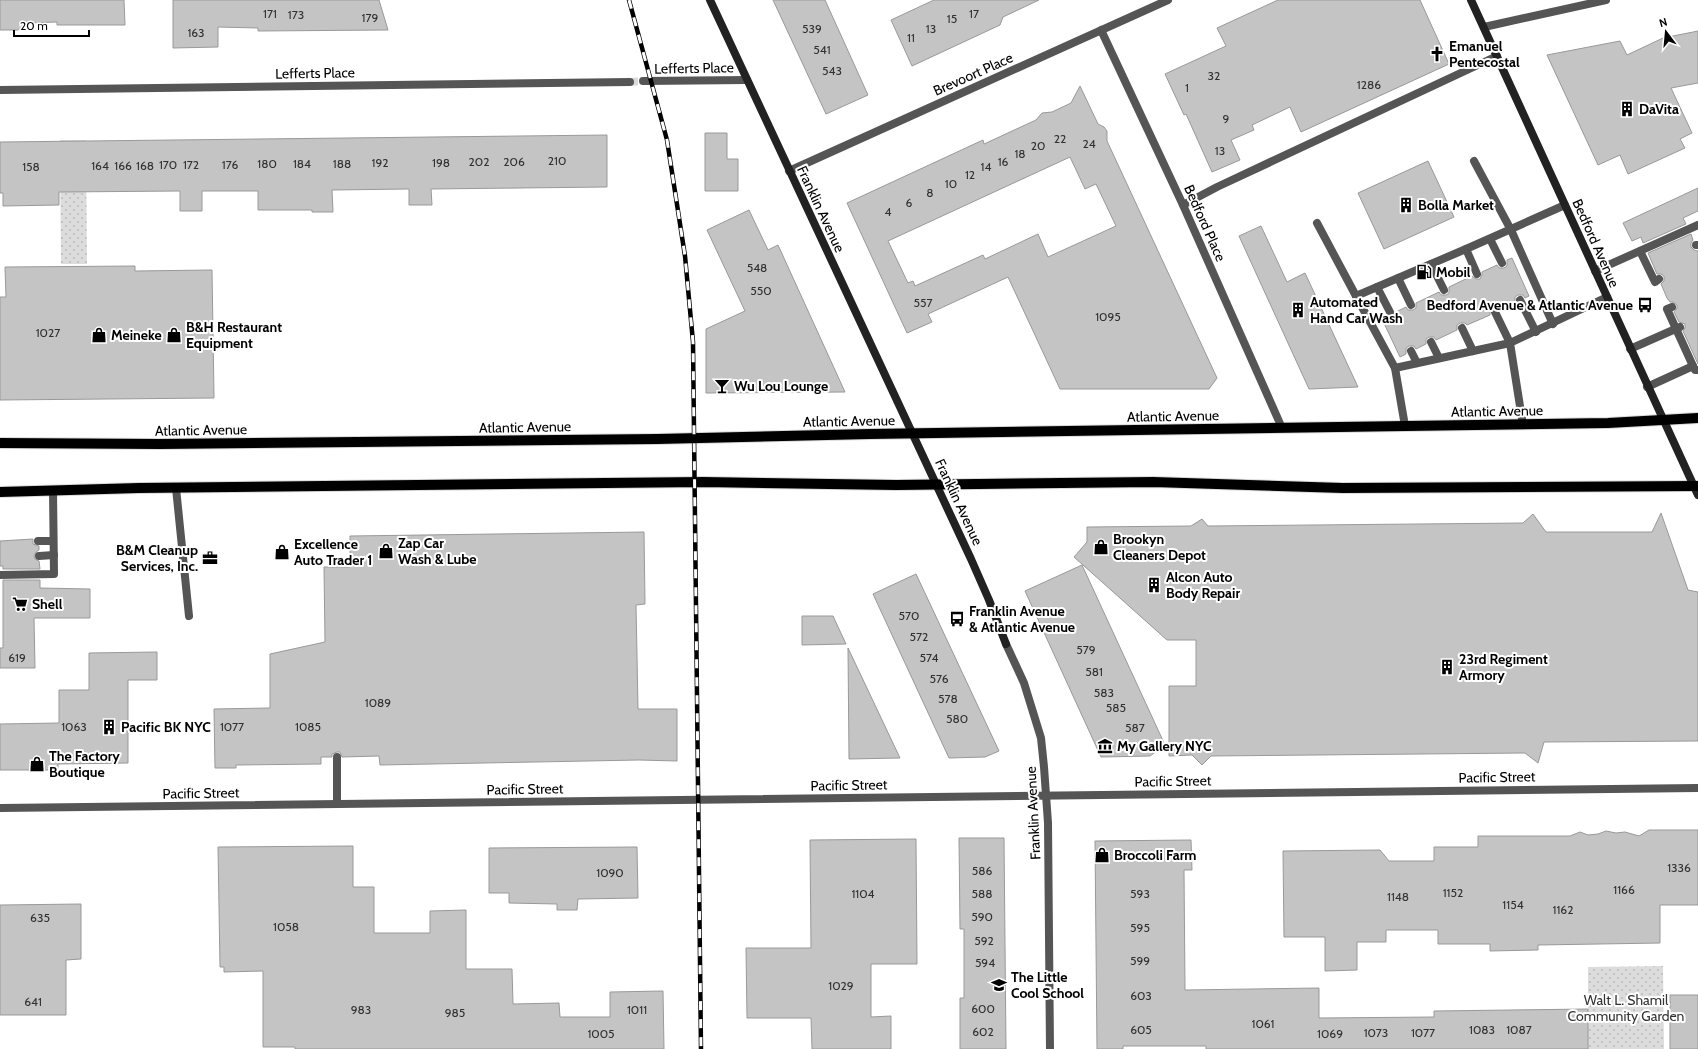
<svg xmlns="http://www.w3.org/2000/svg" width="1698" height="1049" font-family="Cabin,sans-serif">
	<style>
		.garden { fill: url(#garden-dots) }
		.building { fill: #c4c4c4; stroke: #999; fill-rule: evenodd }
		.lines { fill: none; stroke-linecap: round; stroke-linejoin: round }
		.street-tunnel { stroke: #d9d9d9; stroke-width: 8; stroke-dasharray: 8 4; stroke-linecap: butt }
		.primary-casing { stroke: #dbdbdb; stroke-width: 12 }
		.lane { stroke: #555; stroke-width: 8 }
		.street { stroke: #555; stroke-width: 8 }
		.secondary { stroke: #222; stroke-width: 8 }
		.primary { stroke: #000; stroke-width: 10 }
		.rail-casing { stroke: #000; stroke-width: 4.5 }
		.rail { stroke: #fff; stroke-width: 3; stroke-dasharray: 9; stroke-linecap: butt }
		.labels { text-anchor: middle; stroke-width: 4; stroke-linejoin: round; paint-order: stroke }
		.number-label { font-size: 12px; fill: #313131 }
		.poi-label { font-size: 14px; font-weight: bold; fill: #000; stroke: #fff; text-anchor: start }
		.street-label { font-size: 14px; fill: #000; stroke: #fff }
		.park-label { font-size: 14px; fill: #333; stroke: #fff }
	</style>
	<defs>
		<pattern id="garden-dots" width="8" height="8" patternUnits="userSpaceOnUse"><rect width="8" height="8" fill="#dcdcdc"/><path d="M2 2h.1M6 6h.1" fill="none" stroke="#bbb" stroke-width="1.8" stroke-linecap="round"/></pattern>
	</defs>
	<rect width="100%" height="100%" fill="#fff"/>
	<g class="garden">
		<polygon points="60,140 86,140 87,264 61,264"/>
		<polygon points="1663,966 1664,1049 1588,1049 1588,967"/>
	</g>
	<g class="building">
		<polygon points="0,0 124,0 125,25 57,25 57,22 27,23 21,30 0,30"/>
		<polygon points="173,0 379,0 388,30 258,31 258,28 218,27 218,47 173,48"/>
		<polygon points="773,0 825,0 868,95 826,114"/>
		<polygon points="934,0 1039,0 1003,17 1000,25 912,66 891,20"/>
		<polygon points="1278,0 1420,0 1449,64 1301,132 1290,107 1252,125 1254,130 1231,140 1240,160 1212,172 1186,114 1184,115 1165,74 1226,46 1217,28"/>
		<polygon points="1698,31 1698,83 1671,88 1692,133 1680,139 1685,148 1628,174 1620,155 1598,165 1547,55 1620,41 1627,55 1663,38"/>
		<path d="M1080 86 1098 124 1104 127 1107 131V141L1217 378 1209 389H1060L1008 277 928 314 932 322 907 333 847 203 983 140 984 144 1036 120 1042 113 1052 112 1071 103ZM1070 157 1085 189 1096 184 1116 226 1048 257 1038 234 985 259 983 255 915 286 913 281 908 283 888 241Z"/>
		<polygon points="705,133 727,133 727,159 738,159 738,191 705,191"/>
		<polygon points="607,135 607,187 431,189 432,205 409,205 409,189 332,190 333,212 312,212 312,210 258,210 258,191 202,191 202,211 180,211 180,191 59,192 59,205 3,206 3,193 0,193 0,142"/>
		<polygon points="1428,161 1454,217 1384,249 1358,193"/>
		<polygon points="1698,188 1698,211 1683,218 1686,224 1643,243 1641,237 1632,241 1623,223"/>
		<polygon points="749,210 768,250 778,245 845,392 706,393 706,329 745,311 707,230"/>
		<polygon points="1261,226 1287,282 1305,273 1358,387 1309,389 1239,236"/>
		<polygon points="1691,234 1693,240 1691,243 1691,247 1694,250 1698,251 1698,364 1683,331 1685,328 1685,324 1679,322 1674,312 1677,308 1677,305 1673,302 1670,302 1667,298 1661,284 1664,281 1664,276 1661,274 1657,274 1648,253"/>
		<polygon points="1512,258 1529,296 1525,298 1523,295 1518,295 1515,297 1515,303 1500,310 1498,307 1493,307 1490,309 1490,315 1467,325 1465,323 1460,323 1457,325 1457,330 1436,340 1434,337 1429,337 1426,339 1426,344 1416,349 1414,346 1409,346 1406,348 1406,354 1400,357 1382,319 1386,317 1388,319 1393,319 1396,317 1396,312 1406,307 1408,310 1413,310 1416,308 1416,303 1439,292 1441,295 1446,295 1449,293 1449,287 1472,276 1476,279 1480,279 1482,275 1482,272 1497,265 1499,268 1504,268 1507,266 1507,260"/>
		<polygon points="135,266 135,271 212,270 214,398 0,400 0,297 6,297 5,267"/>
		<polygon points="1661,513 1688,590 1698,592 1698,741 1544,742 1538,763 1525,753 1211,756 1202,765 1192,755 1169,756 1169,686 1196,686 1196,640 1167,640 1074,557 1087,542 1087,527 1191,526 1202,519 1208,526 1523,523 1533,514 1546,532 1652,532"/>
		<polygon points="644,532 645,604 636,605 638,709 677,709 677,761 639,760 380,765 379,756 342,757 340,752 337,752 332,754 332,757 321,757 321,764 236,765 236,768 215,768 214,709 270,708 270,654 325,642 324,567 350,567 350,536"/>
		<polygon points="33,539 33,544 39,546 39,550 36,552 34,556 35,559 39,561 40,569 3,569 3,566 0,566 0,541"/>
		<polygon points="1082,565 1165,745 1150,756 1101,757 1025,591"/>
		<polygon points="916,574 999,751 985,757 949,758 873,594"/>
		<polygon points="3,580 40,580 40,588 90,589 90,618 34,618 35,668 0,668 0,648 3,648"/>
		<polygon points="802,616 833,616 846,644 802,645"/>
		<polygon points="848,648 900,758 849,759"/>
		<polygon points="157,652 157,680 128,680 128,763 58,764 58,770 0,770 0,724 59,723 59,690 89,690 89,653"/>
		<polygon points="1649,830 1698,830 1698,905 1660,905 1660,943 1538,945 1538,950 1490,951 1490,944 1438,944 1438,930 1386,930 1386,942 1357,942 1357,970 1325,971 1325,937 1284,937 1283,851 1380,850 1389,861 1434,861 1434,847 1478,847 1478,836 1570,836 1580,832 1588,835 1598,834 1606,831 1616,833 1625,832 1639,836"/>
		<polygon points="959,838 1004,838 1006,1049 960,1049 960,998 964,998 964,929 960,929"/>
		<polygon points="916,839 917,964 871,964 871,1017 891,1016 891,1049 812,1049 811,1018 747,1018 746,948 811,948 810,840"/>
		<polygon points="1191,840 1192,870 1184,870 1185,990 1319,988 1319,1018 1434,1017 1434,1011 1588,1009 1588,1049 1206,1049 1206,1046 1123,1046 1123,1049 1097,1049 1095,841"/>
		<polygon points="353,846 353,887 374,887 374,933 430,933 430,911 466,910 466,969 512,969 513,1004 559,1003 560,1017 610,1017 610,992 663,991 664,1049 295,1049 295,1047 263,1047 263,971 224,972 224,967 220,967 218,847"/>
		<polygon points="637,847 638,898 578,899 577,910 557,910 557,904 509,903 509,893 489,893 489,848"/>
		<polygon points="81,904 81,959 66,960 66,1015 0,1015 0,905"/>
		<rect x="1670" y="995" width="28" height="54"/>
	</g>
	<g class="lines">
		<polyline class="street-tunnel" points="630,82 643,81"/>
		<g class="primary-casing">
			<g id="primary">
				<polyline points="0,443 160,444 657,439 870,434 1608,423 1698,418"/>
				<polyline points="0,492 139,488 703,482 896,485 1153,482 1343,488 1698,486"/>
			</g>
		</g>
		<g class="lane">
			<polyline points="1474,161 1511,230 1553,324"/>
			<polyline points="1183,205 1217,187 1497,56"/>
			<polyline points="1317,223 1356,296"/>
			<polyline points="1490,239 1502,263"/>
			<polyline points="1696,245 1698,245"/>
			<polyline points="1466,249 1477,274"/>
			<polyline points="1640,251 1655,282 1659,279"/>
			<polyline points="1431,264 1444,290"/>
			<polyline points="1595,271 1698,225"/>
			<polyline points="1398,278 1411,305"/>
			<polyline points="1377,287 1391,314"/>
			<polyline points="1520,300 1536,332"/>
			<polyline points="1672,307 1667,309 1693,366"/>
			<polyline points="1462,328 1473,351"/>
			<polyline points="1431,342 1439,358"/>
			<polyline points="1630,349 1680,327"/>
			<polyline points="1411,351 1417,363"/>
			<polyline points="1395,368 1356,296 1466,249 1565,205"/>
			<polyline points="1647,387 1693,366 1695,370 1698,370"/>
			<polyline points="1523,425 1510,343 1607,297"/>
			<polyline points="1405,426 1395,368 1510,343 1495,312"/>
			<polyline points="176,488 189,616"/>
			<polyline points="38,541 53,541"/>
			<polyline points="39,556 54,555"/>
			<polyline points="0,575 54,574 53,490"/>
			<polyline points="337,757 337,804"/>
		</g>
		<g class="street">
			<polyline points="1484,27 1606,0"/>
			<polyline points="1101,30 1183,205 1282,428"/>
			<polyline points="643,81 747,80"/>
			<polyline points="0,90 630,82"/>
			<polyline points="789,171 1168,0"/>
			<polyline points="1006,644 1024,683 1041,738 1044,767 1048,823 1050,1049"/>
			<polyline points="0,808 1698,788"/>
		</g>
		<g class="secondary">
			<polyline points="710,0 971,559 989,600 1006,644"/>
			<polyline points="1471,0 1698,495"/>
		</g>
		<use href="#primary" class="primary"/>
		<g class="rail-casing">
			<polyline id="rail" points="629,0 667,140 685,256 693,342 701,1049"/>
		</g>
		<use href="#rail" class="rail"/>
	</g>
	<defs>
		<g id="church-bare" transform="scale(1.2)"><path d="M-1.2-6h2.4v3.5h3.3v2.4h-3.3V6h-2.4V-.1h-3.3v-2.4h3.3Z" fill="#000" stroke="#fff" stroke-width="2.5" paint-order="stroke"/></g>
		<g id="building-bare" transform="scale(1.2)"><path d="M-4-6H4V6H1V3H-1V6H-4ZM-2.5-4.3h1.7v1.8h-1.7ZM.8-4.3h1.7v1.8H.8ZM-2.5-1h1.7V.8h-1.7ZM.8-1h1.7V.8H.8Z" fill="#000" stroke="#fff" stroke-width="2.5" paint-order="stroke"/></g>
		<g id="fuel-bare" transform="scale(1.2)"><path d="M-5.5-6h7V0h2V4h1.3V-2.5L3-4.5l.8-.8L6-3V5H2.5V1h-1V6h-7ZM-4.2-4.7v3.2H.2V-4.7Z" fill="#000" stroke="#fff" stroke-width="2.5" paint-order="stroke"/></g>
		<g id="bus-bare" transform="scale(1.2)"><path d="M-5-6H5V4H4V6H2V4H-2V6H-4V4H-5ZM-3.5-4V0h7V-4ZM-3.5 1.2v1.5H-2V1.2ZM2 1.2v1.5H3.5V1.2Z" fill="#000" stroke="#fff" stroke-width="2.5" paint-order="stroke"/></g>
		<g id="shop-bare" transform="scale(1.2)"><path d="M-5-2.5h2.3a2.7 3.5 0 0 1 5.4 0H5L5.5 6h-11ZM-1.5-2.5h3a1.5 2.3 0 0 0-3 0Z" fill="#000" stroke="#fff" stroke-width="2.5" paint-order="stroke"/></g>
		<g id="bar-bare" transform="scale(1.2)"><path d="M-6-5H6L.8 .8V4.5H3.5V6h-7V4.5H-.8V.8Z" fill="#000" stroke="#fff" stroke-width="2.5" paint-order="stroke"/></g>
		<g id="office-bare" transform="scale(1.2)"><path d="M-6-3h4V-5.5h4V-3h4V5H-6ZM-1-4.5V-3h2v-1.5ZM-6 0V1H6V0Z" fill="#000" stroke="#fff" stroke-width="2.5" paint-order="stroke"/></g>
		<g id="supermarket-bare" transform="scale(1.2)"><path d="M-6-5.5h2.5l.6 2H6L4.5 2H-2.5L-4.4-4H-6ZM-1.5 3.2a1.3 1.3 0 1 0 .1 0ZM3 3.2a1.3 1.3 0 1 0 .1 0Z" fill="#000" stroke="#fff" stroke-width="2.5" paint-order="stroke"/></g>
		<g id="museum-bare" transform="scale(1.2)"><path d="M0-6L6-3V-2H-6V-3ZM-5-1h2V3h-2ZM-1-1h2V3h-2ZM3-1h2V3H3ZM-6 4H6V6H-6Z" fill="#000" stroke="#fff" stroke-width="2.5" paint-order="stroke"/></g>
		<g id="school-bare" transform="scale(1.2)"><path d="M0-5L7-2L0 1L-7-2ZM-4 1L0 2.5L4 1V4Q0 6-4 4Z" fill="#000" stroke="#fff" stroke-width="2.5" paint-order="stroke"/></g>
	</defs>
	<g fill-rule="evenodd">
		<use href="#church-bare" x="1437" y="54"/>
		<use href="#building-bare" x="1627" y="109"/>
		<use href="#building-bare" x="1406" y="205"/>
		<use href="#fuel-bare" x="1424" y="272"/>
		<use href="#bus-bare" x="1645" y="305"/>
		<use href="#building-bare" x="1298" y="310"/>
		<use href="#shop-bare" x="99" y="335"/>
		<use href="#shop-bare" x="174" y="335"/>
		<use href="#bar-bare" x="722" y="386"/>
		<use href="#shop-bare" x="1101" y="547"/>
		<use href="#shop-bare" x="386" y="551"/>
		<use href="#shop-bare" x="282" y="552"/>
		<use href="#office-bare" x="210" y="558"/>
		<use href="#building-bare" x="1154" y="585"/>
		<use href="#supermarket-bare" x="20" y="604"/>
		<use href="#bus-bare" x="957" y="619"/>
		<use href="#building-bare" x="1447" y="667"/>
		<use href="#building-bare" x="109" y="727"/>
		<use href="#museum-bare" x="1105" y="746"/>
		<use href="#shop-bare" x="37" y="764"/>
		<use href="#shop-bare" x="1102" y="855"/>
		<use href="#school-bare" x="999" y="985"/>
	</g>
	<g class="labels">
		<g class="number-label">
			<text x="270" y="18">171</text>
			<text x="974" y="18">17</text>
			<text x="296" y="19">173</text>
			<text x="370" y="22">179</text>
			<text x="952" y="23">15</text>
			<text x="812" y="33">539</text>
			<text x="931" y="33">13</text>
			<text x="196" y="37">163</text>
			<text x="911" y="42">11</text>
			<text x="822" y="54">541</text>
			<text x="832" y="75">543</text>
			<text x="1214" y="80">32</text>
			<text x="1369" y="89">1286</text>
			<text x="1187" y="92">1</text>
			<text x="1226" y="123">9</text>
			<text x="1060" y="143">22</text>
			<text x="1089" y="148">24</text>
			<text x="1038" y="150">20</text>
			<text x="1220" y="155">13</text>
			<text x="1020" y="158">18</text>
			<text x="557" y="165">210</text>
			<text x="479" y="166">202</text>
			<text x="514" y="166">206</text>
			<text x="1003" y="166">16</text>
			<text x="380" y="167">192</text>
			<text x="441" y="167">198</text>
			<text x="267" y="168">180</text>
			<text x="302" y="168">184</text>
			<text x="342" y="168">188</text>
			<text x="168" y="169">170</text>
			<text x="191" y="169">172</text>
			<text x="230" y="169">176</text>
			<text x="100" y="170">164</text>
			<text x="123" y="170">166</text>
			<text x="145" y="170">168</text>
			<text x="31" y="171">158</text>
			<text x="986" y="171">14</text>
			<text x="970" y="179">12</text>
			<text x="951" y="188">10</text>
			<text x="930" y="197">8</text>
			<text x="909" y="207">6</text>
			<text x="888" y="216">4</text>
			<text x="757" y="272">548</text>
			<text x="761" y="295">550</text>
			<text x="923" y="307">557</text>
			<text x="1108" y="321">1095</text>
			<text x="48" y="337">1027</text>
			<text x="909" y="620">570</text>
			<text x="919" y="641">572</text>
			<text x="1086" y="654">579</text>
			<text x="17" y="662">619</text>
			<text x="929" y="662">574</text>
			<text x="1094" y="676">581</text>
			<text x="939" y="683">576</text>
			<text x="1104" y="697">583</text>
			<text x="948" y="703">578</text>
			<text x="378" y="707">1089</text>
			<text x="1116" y="712">585</text>
			<text x="957" y="723">580</text>
			<text x="74" y="731">1063</text>
			<text x="232" y="731">1077</text>
			<text x="308" y="731">1085</text>
			<text x="1135" y="732">587</text>
			<text x="1679" y="872">1336</text>
			<text x="982" y="875">586</text>
			<text x="610" y="877">1090</text>
			<text x="1624" y="894">1166</text>
			<text x="1453" y="897">1152</text>
			<text x="863" y="898">1104</text>
			<text x="982" y="898">588</text>
			<text x="1140" y="898">593</text>
			<text x="1398" y="901">1148</text>
			<text x="1513" y="909">1154</text>
			<text x="1563" y="914">1162</text>
			<text x="982" y="921">590</text>
			<text x="40" y="922">635</text>
			<text x="286" y="931">1058</text>
			<text x="1140" y="932">595</text>
			<text x="984" y="945">592</text>
			<text x="1140" y="965">599</text>
			<text x="985" y="967">594</text>
			<text x="841" y="990">1029</text>
			<text x="1141" y="1000">603</text>
			<text x="33" y="1006">641</text>
			<text x="983" y="1013">600</text>
			<text x="361" y="1014">983</text>
			<text x="637" y="1014">1011</text>
			<text x="455" y="1017">985</text>
			<text x="1263" y="1028">1061</text>
			<text x="1141" y="1034">605</text>
			<text x="1482" y="1034">1083</text>
			<text x="1519" y="1034">1087</text>
			<text x="983" y="1036">602</text>
			<text x="1376" y="1037">1073</text>
			<text x="1423" y="1037">1077</text>
			<text x="601" y="1038">1005</text>
			<text x="1330" y="1038">1069</text>
		</g>
		<g class="poi-label">
			<text x="1449" y="51">Emanuel<tspan x="1449" dy="16">Pentecostal</tspan></text>
			<text x="1639" y="114">DaVita</text>
			<text x="1418" y="210">Bolla Market</text>
			<text x="1436" y="277">Mobil</text>
			<text x="1310" y="307">Automated<tspan x="1310" dy="16">Hand Car Wash</tspan></text>
			<text x="1633" y="310" text-anchor="end">Bedford Avenue &amp; Atlantic Avenue</text>
			<text x="186" y="332">B&amp;H Restaurant<tspan x="186" dy="16">Equipment</tspan></text>
			<text x="111" y="340">Meineke</text>
			<text x="734" y="391">Wu Lou Lounge</text>
			<text x="1113" y="544">Brookyn<tspan x="1113" dy="16">Cleaners Depot</tspan></text>
			<text x="398" y="548">Zap Car<tspan x="398" dy="16">Wash &amp; Lube</tspan></text>
			<text x="294" y="549">Excellence<tspan x="294" dy="16">Auto Trader 1</tspan></text>
			<text x="198" y="555" text-anchor="end">B&amp;M Cleanup<tspan x="198" dy="16">Services, Inc.</tspan></text>
			<text x="1166" y="582">Alcon Auto<tspan x="1166" dy="16">Body Repair</tspan></text>
			<text x="32" y="609">Shell</text>
			<text x="969" y="616">Franklin Avenue<tspan x="969" dy="16">&amp; Atlantic Avenue</tspan></text>
			<text x="1459" y="664">23rd Regiment<tspan x="1459" dy="16">Armory</tspan></text>
			<text x="121" y="732">Pacific BK NYC</text>
			<text x="1117" y="751">My Gallery NYC</text>
			<text x="49" y="761">The Factory<tspan x="49" dy="16">Boutique</tspan></text>
			<text x="1114" y="860">Broccoli Farm</text>
			<text x="1011" y="982">The Little<tspan x="1011" dy="16">Cool School</tspan></text>
		</g>
		<g class="street-label">
			<text transform="translate(694 68) rotate(-1)" y="5">Lefferts Place</text>
			<text transform="translate(315 73) rotate(-1)" y="5">Lefferts Place</text>
			<text transform="translate(973 74) rotate(-24)" y="5">Brevoort Place</text>
			<text transform="translate(821 209) rotate(65)" y="5">Franklin Avenue</text>
			<text transform="translate(1205 223) rotate(66)" y="5">Bedford Place</text>
			<text transform="translate(1596 243) rotate(66)" y="5">Bedford Avenue</text>
			<text transform="translate(1497 411) rotate(-1)" y="5">Atlantic Avenue</text>
			<text transform="translate(1173 416) rotate(-1)" y="5">Atlantic Avenue</text>
			<text transform="translate(849 421) rotate(-1)" y="5">Atlantic Avenue</text>
			<text transform="translate(525 427) rotate(-1)" y="5">Atlantic Avenue</text>
			<text transform="translate(201 430) rotate(-1)" y="5">Atlantic Avenue</text>
			<text transform="translate(959 502) rotate(65)" y="5">Franklin Avenue</text>
			<text transform="translate(1497 777) rotate(-1)" y="5">Pacific Street</text>
			<text transform="translate(1173 781) rotate(-1)" y="5">Pacific Street</text>
			<text transform="translate(849 785) rotate(-1)" y="5">Pacific Street</text>
			<text transform="translate(525 789) rotate(-1)" y="5">Pacific Street</text>
			<text transform="translate(201 793) rotate(-1)" y="5">Pacific Street</text>
			<text transform="translate(1033 813) rotate(-93)" y="5">Franklin Avenue</text>
		</g>
		<g class="park-label">
			<text x="1626" y="1005">Walt L. Shamil<tspan x="1626" dy="16">Community Garden</tspan></text>
		</g>
	</g>
	<g transform="translate(1666 32) rotate(344)" stroke="#ffffff" stroke-width="3" paint-order="stroke">
	<path d="M0-3L7 15L0 10L-7 15Z" fill="#000000"/>
	<text y="-6" font-size="11" font-weight="bold" text-anchor="middle" fill="#000000">N</text>
	</g>
	<path d="M14 30v6h75v-6" fill="none" stroke="#000000" stroke-width="2"/>
	<text x="20" y="30" font-size="12" fill="#000000" stroke="#ffffff" stroke-width="3" paint-order="stroke">20 m</text>
</svg>
